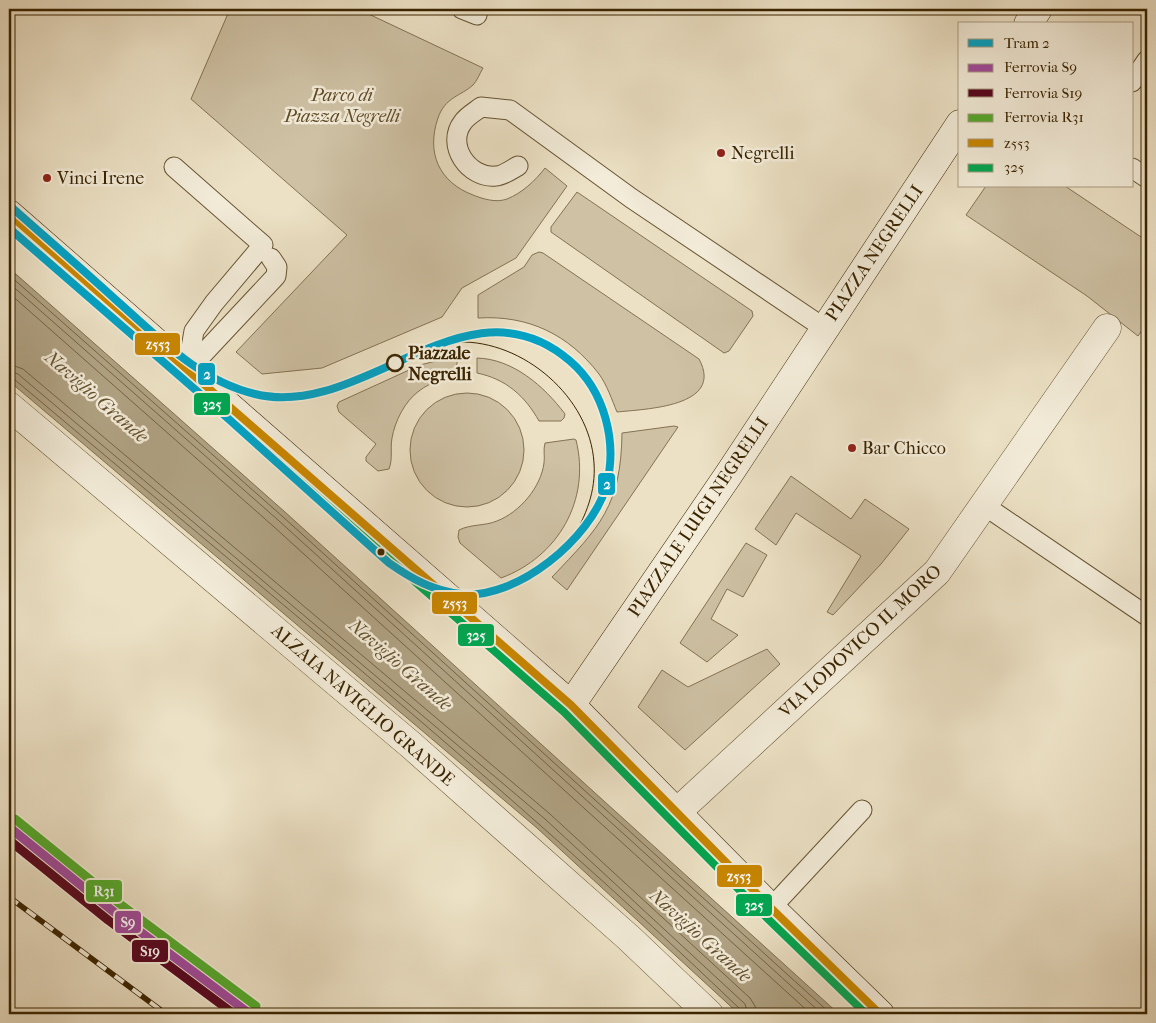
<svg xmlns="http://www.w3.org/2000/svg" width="1156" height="1023" font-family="'IM FELL French Canon',serif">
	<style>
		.green { fill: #cec1a4; stroke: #847252 }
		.water { fill: #afa182; stroke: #806f4e }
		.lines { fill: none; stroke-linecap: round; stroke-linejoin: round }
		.shore { stroke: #746241; stroke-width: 1 }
		.lane-casing { stroke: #665331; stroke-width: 21 }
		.street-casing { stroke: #665331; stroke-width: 29 }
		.secondary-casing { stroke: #3a2400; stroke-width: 29 }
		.lane { stroke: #f3ecd9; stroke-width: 19 }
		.street { stroke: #f3ecd9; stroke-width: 28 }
		.secondary { stroke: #f3ecd9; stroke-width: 28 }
		.tram { stroke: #3a2400; stroke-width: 1 }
		.rail-casing { stroke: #3a2400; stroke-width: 5.5 }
		.rail { stroke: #f3ecd9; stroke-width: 4; stroke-dasharray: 11; stroke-linecap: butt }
		.bus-1-casing { stroke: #f3ecd9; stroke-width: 11 }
		.bus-2-casing { stroke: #f3ecd9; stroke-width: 11 }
		.bus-1 { stroke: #c88600; stroke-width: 8 }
		.bus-2 { stroke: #00a651; stroke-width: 8 }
		.rail-1-casing { stroke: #f3ecd9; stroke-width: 12 }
		.rail-2-casing { stroke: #f3ecd9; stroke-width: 12 }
		.rail-3-casing { stroke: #f3ecd9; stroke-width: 12 }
		.rail-1 { stroke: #a0499a; stroke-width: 9 }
		.rail-2 { stroke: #56061f; stroke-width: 9 }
		.rail-3 { stroke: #54a92c; stroke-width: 9 }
		.tram-1-casing { stroke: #f3ecd9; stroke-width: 11 }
		.tram-1 { stroke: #03a2c4; stroke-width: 8 }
		.poi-dot { fill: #8f2418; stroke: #f3ecd9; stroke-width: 2 }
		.stop-dot { fill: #f3ecd9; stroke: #3a2400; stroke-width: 2.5 }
		.bus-dot { fill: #3a2400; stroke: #f3ecd9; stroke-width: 2 }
		.labels { text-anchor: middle; stroke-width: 5; stroke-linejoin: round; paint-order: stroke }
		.park-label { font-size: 18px; font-style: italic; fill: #5f4b29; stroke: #f3ecd9 }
		.poi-label { font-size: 18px; fill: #3a2400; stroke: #f3ecd9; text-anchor: start }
		.street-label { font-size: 18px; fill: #3a2400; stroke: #f3ecd9 }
		.stop-label { font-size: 18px; font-weight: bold; fill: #3a2400; stroke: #f3ecd9; text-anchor: start }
		.water-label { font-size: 19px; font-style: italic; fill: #63502e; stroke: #f3ecd9 }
		.line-badge { stroke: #f3ecd9; stroke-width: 2 }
		.badge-label { font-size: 14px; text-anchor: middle; font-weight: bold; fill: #fff }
	</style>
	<rect width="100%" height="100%" fill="#ece1c5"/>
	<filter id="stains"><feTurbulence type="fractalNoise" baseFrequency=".004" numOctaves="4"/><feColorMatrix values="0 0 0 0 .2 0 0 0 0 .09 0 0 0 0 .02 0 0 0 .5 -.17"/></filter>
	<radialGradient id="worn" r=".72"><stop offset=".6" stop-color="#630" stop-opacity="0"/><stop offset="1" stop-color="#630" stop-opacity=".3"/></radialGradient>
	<g class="green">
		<path d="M230 9H358L483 68C480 73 477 81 473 85 461 96 445 97 438 118 426 153 439 182 473 195 483 199 496 203 507 199 522 193 535 181 545 168L567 186 516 258 462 288 442 317 322 368 262 374 236 352 347 235 191 99Z"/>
		<polygon points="986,186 1065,186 1147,241 1147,323 1138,336 1087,296 966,215"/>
		<polygon points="577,192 752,311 753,316 729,351 724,353 551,232 551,227"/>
		<path d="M539 252 543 253 699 359C725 407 645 409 617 412 612 400 607 385 599 374 568 334 528 315 478 318V295L524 267 532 255Z"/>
		<path d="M452 357 457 359V372C449 379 431 381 419 391 405 401 395 421 392 438 390 449 393 459 389 469L378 471 366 461V457L376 444 339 412 337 406 339 402 420 365Z"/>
		<path d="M477 358C513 359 544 386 565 414L564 418 561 421H539C525 396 506 379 477 373Z"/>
		<circle cx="467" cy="450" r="57"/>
		<path d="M674 426 678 427 567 590 552 577C600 527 621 506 622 433Z"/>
		<path d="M574 439 576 440C591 500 558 557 501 578L460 543 458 537 459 530C471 524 485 526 497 521 520 512 541 487 544 463 545 456 543 450 545 443Z"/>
		<polygon points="791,476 851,519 865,499 909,529 881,564 833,615 827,612 861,556 796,513 776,545 755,529"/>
		<polygon points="746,543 767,555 743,597 727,589 711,619 738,635 707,662 680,643"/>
		<polygon points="767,649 780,664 685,750 638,707 662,670 688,687"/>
	</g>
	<polygon class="water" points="9,268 285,512 839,1014 739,1014 537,828 9,381"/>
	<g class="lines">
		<g class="shore">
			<polyline points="9,275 282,516 831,1014"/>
			<polyline points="9,283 278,520 822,1014"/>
			<polyline points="9,293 273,526 811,1014"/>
			<polyline points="9,364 23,369 550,814 750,998 755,1006 756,1014"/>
			<polyline points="9,371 18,374 545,819 745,1004 748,1014"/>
			<path d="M9 378 14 379C259 586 509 787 740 1009L742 1014"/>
		</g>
		<g class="lane-casing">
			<g id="lane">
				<polyline points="462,9 477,15"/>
				<polyline points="1132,82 1147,60"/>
				<path d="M518 166C512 169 503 176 496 176 469 179 445 145 463 122 467 116 476 111 481 107L510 110 631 198 824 328"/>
				<polyline points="174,167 263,245 214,303 194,331 187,371 276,276 277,267 271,258"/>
				<polyline points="1132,168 1147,178"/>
				<polyline points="985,506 1147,616"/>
				<polyline points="771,908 862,810"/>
			</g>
		</g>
		<g class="street-casing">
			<g id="street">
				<polyline points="9,406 411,745 629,938 709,1014"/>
				<polyline points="677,812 937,572 1107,328"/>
			</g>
		</g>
		<g class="secondary-casing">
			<g id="secondary">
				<polyline points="1028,24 1038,9"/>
				<polyline points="9,214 571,705 771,908 880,1014"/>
				<polyline points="571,705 729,474 960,124"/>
			</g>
		</g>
		<use href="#lane" class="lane"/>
		<use href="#street" class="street"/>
		<use href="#secondary" class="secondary"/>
		<path class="tram" d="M428 348C438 346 448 342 458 342 523 340 590 397 594 463 596 491 586 516 572 539"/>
		<g class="rail-casing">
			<polyline id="rail" points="9,897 166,1014"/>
		</g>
		<use href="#rail" class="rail"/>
		<g class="bus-1-casing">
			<polyline id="bus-1" points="9,214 571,705 771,908 880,1014"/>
		</g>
		<g class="bus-2-casing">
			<polyline id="bus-2" points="9,227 564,712 764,915 866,1014"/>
		</g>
		<use href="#bus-1" class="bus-1"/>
		<use href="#bus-2" class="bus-2"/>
		<g class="rail-1-casing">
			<polyline id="rail-1" points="9,827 114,912 250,1014"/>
		</g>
		<g class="rail-2-casing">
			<polyline id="rail-2" points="9,840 108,920 234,1014"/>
		</g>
		<g class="rail-3-casing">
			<polyline id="rail-3" points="15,819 120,904 256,1006"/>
		</g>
		<use href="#rail-1" class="rail-1"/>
		<use href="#rail-2" class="rail-2"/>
		<use href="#rail-3" class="rail-3"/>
		<g class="tram-1-casing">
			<path id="tram-1" d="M9 205C45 237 81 268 116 300 158 337 199 381 255 394 364 421 467 272 570 361 605 391 618 443 606 487 591 538 517 600 461 594 433 591 412 579 389 563L213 405 9 228"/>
		</g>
		<use href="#tram-1" class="tram-1"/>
	</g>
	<g class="poi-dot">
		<circle cx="721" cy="153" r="5"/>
		<circle cx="47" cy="178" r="5"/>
		<circle cx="852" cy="448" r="5"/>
	</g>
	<circle class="stop-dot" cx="395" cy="363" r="8"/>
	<circle class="bus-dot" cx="381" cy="552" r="4.5"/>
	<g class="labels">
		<g class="park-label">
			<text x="342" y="101">Parco di<tspan x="342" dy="21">Piazza Negrelli</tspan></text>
		</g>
		<g class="poi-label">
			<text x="731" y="159">Negrelli</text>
			<text x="57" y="184">Vinci Irene</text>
			<text x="862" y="454">Bar Chicco</text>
		</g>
		<g class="street-label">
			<text transform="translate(874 253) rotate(-56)" y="6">PIAZZA NEGRELLI</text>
			<text transform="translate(698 517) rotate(-56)" y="6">PIAZZALE LUIGI NEGRELLI</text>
			<text transform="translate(860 641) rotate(-43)" y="6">VIA LODOVICO IL MORO</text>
			<text transform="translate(363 705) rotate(41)" y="6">ALZAIA NAVIGLIO GRANDE</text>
		</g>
		<g class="stop-label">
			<text x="408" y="359">Piazzale<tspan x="408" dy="21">Negrelli</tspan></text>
		</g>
		<g class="water-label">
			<text transform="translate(97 396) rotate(41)" y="7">Naviglio Grande</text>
			<text transform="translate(401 664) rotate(41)" y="7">Naviglio Grande</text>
			<text transform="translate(701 935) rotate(42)" y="7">Naviglio Grande</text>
		</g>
	</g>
	<g class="line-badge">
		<rect x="134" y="332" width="47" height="24" rx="5" fill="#c88600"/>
		<rect x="197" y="362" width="19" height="24" rx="5" fill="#03a2c4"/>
		<rect x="193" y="392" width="38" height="24" rx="5" fill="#00a651"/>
		<rect x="597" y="472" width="19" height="24" rx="5" fill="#03a2c4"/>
		<rect x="431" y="591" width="47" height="24" rx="5" fill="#c88600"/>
		<rect x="457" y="623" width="38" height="24" rx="5" fill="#00a651"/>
		<rect x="716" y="864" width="47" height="24" rx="5" fill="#c88600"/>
		<rect x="85" y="879" width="38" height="24" rx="5" fill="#54a92c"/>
		<rect x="735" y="893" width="38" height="24" rx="5" fill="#00a651"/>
		<rect x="114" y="910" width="28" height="24" rx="5" fill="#a0499a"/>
		<rect x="131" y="939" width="38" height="24" rx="5" fill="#56061f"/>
	</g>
	<g class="badge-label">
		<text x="158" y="349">z553</text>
		<text x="207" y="379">2</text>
		<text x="212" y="409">325</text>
		<text x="607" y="489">2</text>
		<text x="455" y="608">z553</text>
		<text x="476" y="640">325</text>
		<text x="739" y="881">z553</text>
		<text x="104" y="896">R31</text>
		<text x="754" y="910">325</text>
		<text x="128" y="927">S9</text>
		<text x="150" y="956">S19</text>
	</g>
	<rect width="1156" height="1023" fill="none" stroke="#ece1c5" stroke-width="30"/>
	<rect x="10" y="10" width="1136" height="1003" fill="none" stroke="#3a2400" stroke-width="2.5"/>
	<rect x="15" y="15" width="1126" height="993" fill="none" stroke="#3a2400"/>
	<rect x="958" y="22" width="175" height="165" fill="#f3ecd9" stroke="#a99c82"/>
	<rect x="968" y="39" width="25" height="8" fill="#03a2c4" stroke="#a99c82"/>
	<text x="1004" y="48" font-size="15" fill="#3a2400">Tram 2</text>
	<rect x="968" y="64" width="25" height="8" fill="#a0499a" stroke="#a99c82"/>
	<text x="1004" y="72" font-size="15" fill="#3a2400">Ferrovia S9</text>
	<rect x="968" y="89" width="25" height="8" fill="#56061f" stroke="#a99c82"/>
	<text x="1004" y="98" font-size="15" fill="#3a2400">Ferrovia S19</text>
	<rect x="968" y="114" width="25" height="8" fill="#54a92c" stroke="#a99c82"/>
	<text x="1004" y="122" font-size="15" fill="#3a2400">Ferrovia R31</text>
	<rect x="968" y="139" width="25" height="8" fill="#c88600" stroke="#a99c82"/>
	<text x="1004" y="148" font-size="15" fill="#3a2400">z553</text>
	<rect x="968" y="164" width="25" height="8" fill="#00a651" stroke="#a99c82"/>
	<text x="1004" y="172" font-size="15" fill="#3a2400">325</text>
	<rect width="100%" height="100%" filter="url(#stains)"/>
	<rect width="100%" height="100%" fill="url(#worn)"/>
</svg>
